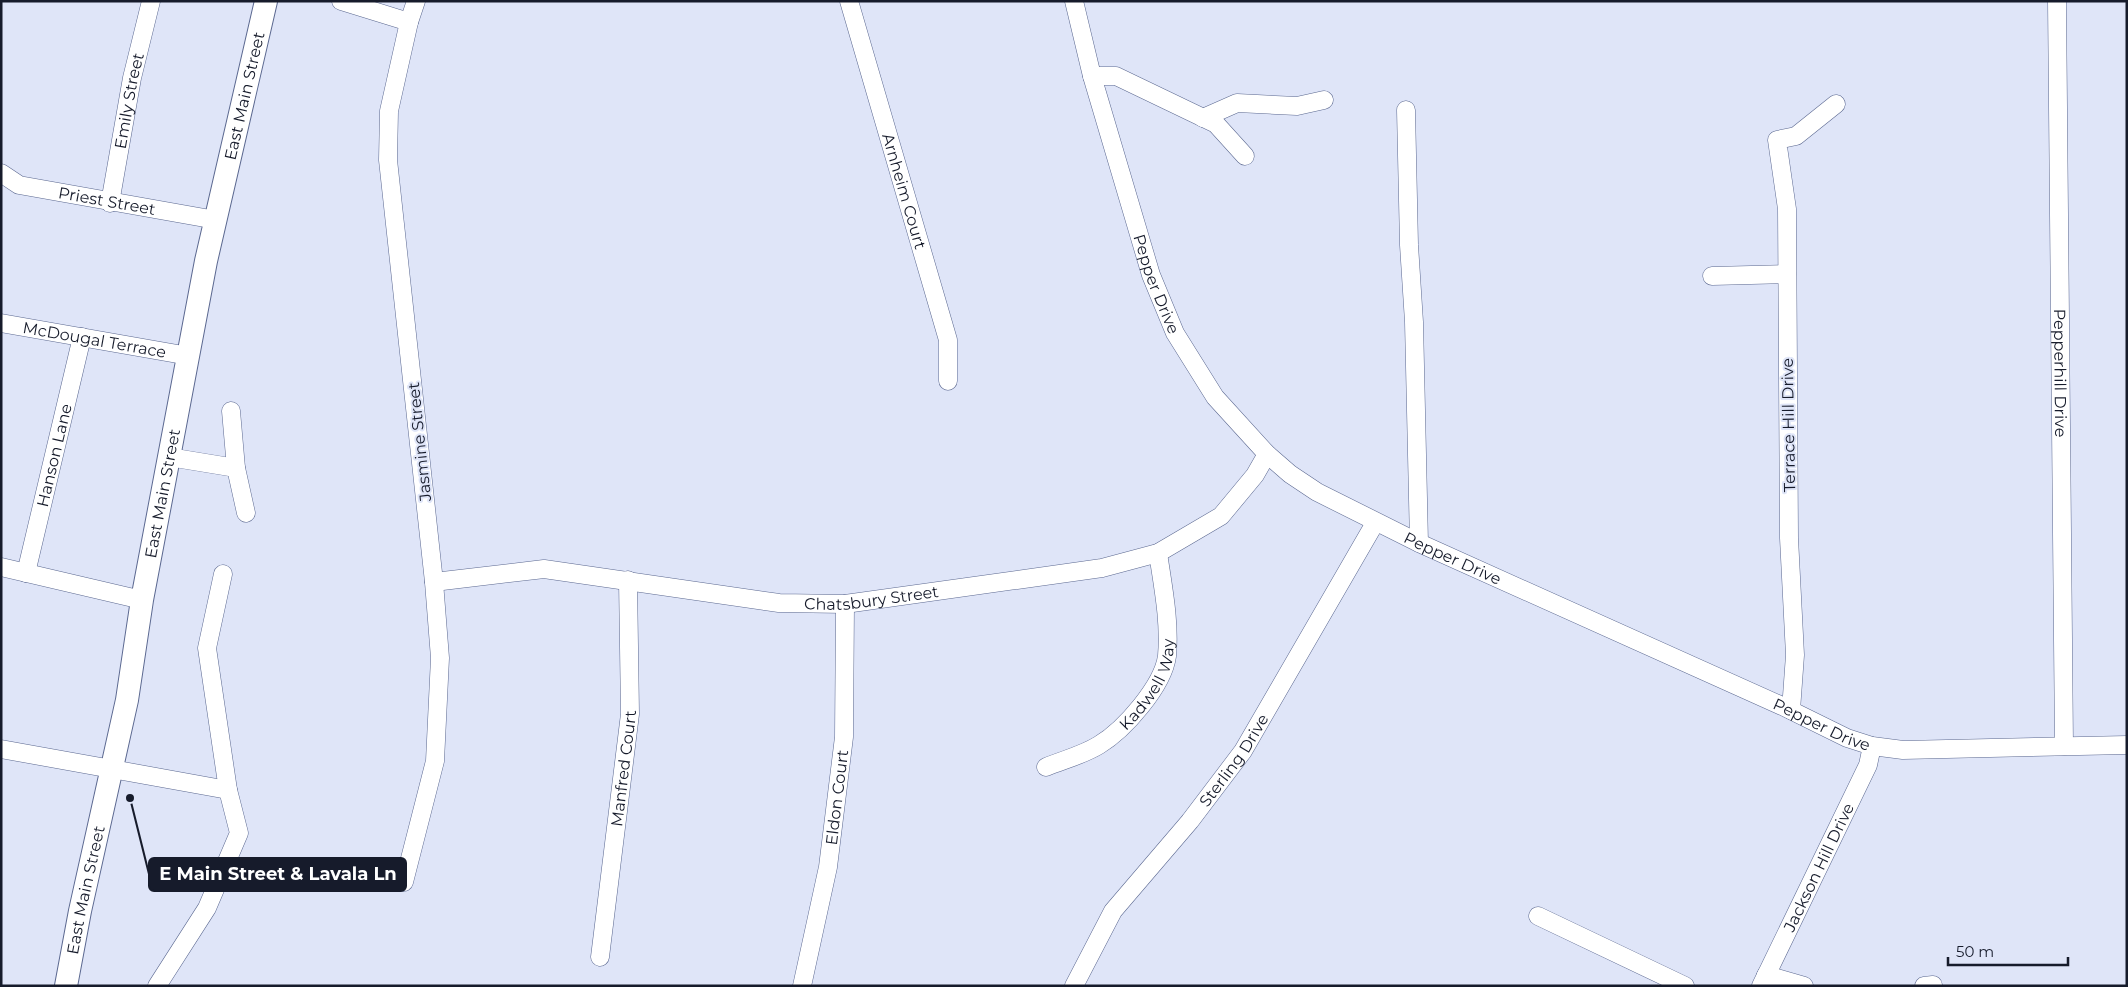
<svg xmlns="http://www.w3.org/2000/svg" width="2128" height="987" font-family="Montserrat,sans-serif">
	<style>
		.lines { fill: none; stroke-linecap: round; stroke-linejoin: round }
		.minor-casing { stroke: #5b6890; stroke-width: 19 }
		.major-casing { stroke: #5b6890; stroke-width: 24 }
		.minor { stroke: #fff; stroke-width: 18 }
		.major { stroke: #fff; stroke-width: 22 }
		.labels { text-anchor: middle; stroke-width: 4; stroke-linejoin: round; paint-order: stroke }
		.street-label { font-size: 16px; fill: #161b2b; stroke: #dfe5f8 }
		.leader { fill: none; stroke: #161b2b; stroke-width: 2 }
		.callout-dot { fill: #161b2b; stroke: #dfe5f8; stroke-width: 2 }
		.callout { fill: #161b2b; stroke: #161b2b; stroke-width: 2 }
		.callout-label { font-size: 18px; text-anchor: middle; font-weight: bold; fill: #fff }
	</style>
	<rect width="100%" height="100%" fill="#dfe5f8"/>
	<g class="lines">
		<g class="minor-casing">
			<g id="minor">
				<polyline points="341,1 409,22"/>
				<path id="s1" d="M849 1 948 340V381"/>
				<path id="s2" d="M1074 1 1092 76 1151 275 1175 333 1215 397 1267 454 1290 474 1317 492 1419 543 1782 706 1847 738 1872 746 1903 750 2127 745"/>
				<path id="s3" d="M2057 1 2064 746"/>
				<polyline points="1092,76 1116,76 1216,124 1245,156"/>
				<polyline points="1406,110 1409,245 1414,322 1419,543"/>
				<polyline points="1203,118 1237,103 1297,106 1324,100"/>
				<path id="s4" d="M1 173 19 185 216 220"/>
				<path id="s5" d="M110 203 132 78 151 1"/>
				<polyline points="1712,276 1787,274"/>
				<path id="s6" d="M1 323 189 356"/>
				<polyline points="231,411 236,468 246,513"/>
				<polyline points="169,457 236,468"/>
				<polyline points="1,567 142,600"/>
				<path id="s7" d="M26 573 82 337"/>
				<polyline points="223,574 207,648 228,790"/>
				<path id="s8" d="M434 582 544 569 779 603 845 604 1102 568 1158 553 1221 516 1255 475 1267 454"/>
				<polyline points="1791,710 1795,655 1789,538 1787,209 1777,140 1796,136 1836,104"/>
				<polyline points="1,749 228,790 239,833 207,908 157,986"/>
				<path id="s9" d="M1046 767C1063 760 1083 755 1099 745 1124 730 1163 686 1167 656 1170 621 1163 587 1158 553"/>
				<polyline points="404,882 435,761 440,658 434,582 388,160 389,111 409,22 416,1"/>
				<polyline points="1538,916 1685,986"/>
				<path id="s10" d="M600 957 630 714 628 580"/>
				<polyline points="1766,975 1804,986"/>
				<path id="s11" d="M802 986 828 867 844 737 845 604"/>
				<path id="s12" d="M1074 986 1113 911 1190 821 1243 751 1375 523"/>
				<path id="s13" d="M1761 986 1868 765 1872 746"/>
				<polyline points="1924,986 1933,985"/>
			</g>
		</g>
		<g class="major-casing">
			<g id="major">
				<path id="s14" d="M66 986 80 911 127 700 142 600 206 261 266 1"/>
			</g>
		</g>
		<use href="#minor" class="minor"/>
		<use href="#major" class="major"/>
	</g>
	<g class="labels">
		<g class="street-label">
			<text dy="6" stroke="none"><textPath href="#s14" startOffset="908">East Main Street</textPath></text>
			<text dy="6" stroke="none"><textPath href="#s5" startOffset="104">Emily Street</textPath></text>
			<text dy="6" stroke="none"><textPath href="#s1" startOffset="198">Arnheim Court</textPath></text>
			<text dy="6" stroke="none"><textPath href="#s4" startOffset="111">Priest Street</textPath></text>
			<text dy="6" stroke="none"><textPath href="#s2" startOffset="295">Pepper Drive</textPath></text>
			<text dy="6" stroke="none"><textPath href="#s6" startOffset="95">McDougal Terrace</textPath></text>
			<text dy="6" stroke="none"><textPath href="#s3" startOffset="372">Pepperhill Drive</textPath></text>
			<text transform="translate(1788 425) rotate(-91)" y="6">Terrace Hill Drive</text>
			<text transform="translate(419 442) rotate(-96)" y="6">Jasmine Street</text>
			<text dy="6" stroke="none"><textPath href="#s7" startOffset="121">Hanson Lane</textPath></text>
			<text dy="6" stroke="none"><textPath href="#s14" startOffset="502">East Main Street</textPath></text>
			<text dy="6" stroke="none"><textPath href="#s2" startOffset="714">Pepper Drive</textPath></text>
			<text dy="6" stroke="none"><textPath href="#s8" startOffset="441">Chatsbury Street</textPath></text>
			<text dy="6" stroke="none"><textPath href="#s9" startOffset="138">Kadwell Way</textPath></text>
			<text dy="6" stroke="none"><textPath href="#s2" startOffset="1119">Pepper Drive</textPath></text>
			<text dy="6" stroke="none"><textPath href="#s12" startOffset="278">Sterling Drive</textPath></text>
			<text dy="6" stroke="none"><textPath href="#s10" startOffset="190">Manfred Court</textPath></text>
			<text dy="6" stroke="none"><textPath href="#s11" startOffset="192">Eldon Court</textPath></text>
			<text dy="6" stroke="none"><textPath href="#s13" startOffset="132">Jackson Hill Drive</textPath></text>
			<text dy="6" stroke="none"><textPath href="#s14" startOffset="98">East Main Street</textPath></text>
		</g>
	</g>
	<path class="leader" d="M130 798L149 874"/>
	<circle class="callout-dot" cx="130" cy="798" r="5"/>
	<rect class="callout" x="149" y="858" width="257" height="33" rx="5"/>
	<g class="callout-label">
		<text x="278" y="880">E Main Street &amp; Lavala Ln</text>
	</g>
	<rect width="2128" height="987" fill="none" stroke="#161b2b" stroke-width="5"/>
	<path d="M1948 957v8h120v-8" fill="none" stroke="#161b2b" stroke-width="2.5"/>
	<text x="1956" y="957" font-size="15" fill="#161b2b" stroke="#dfe5f8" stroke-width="4" paint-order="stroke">50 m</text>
</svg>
